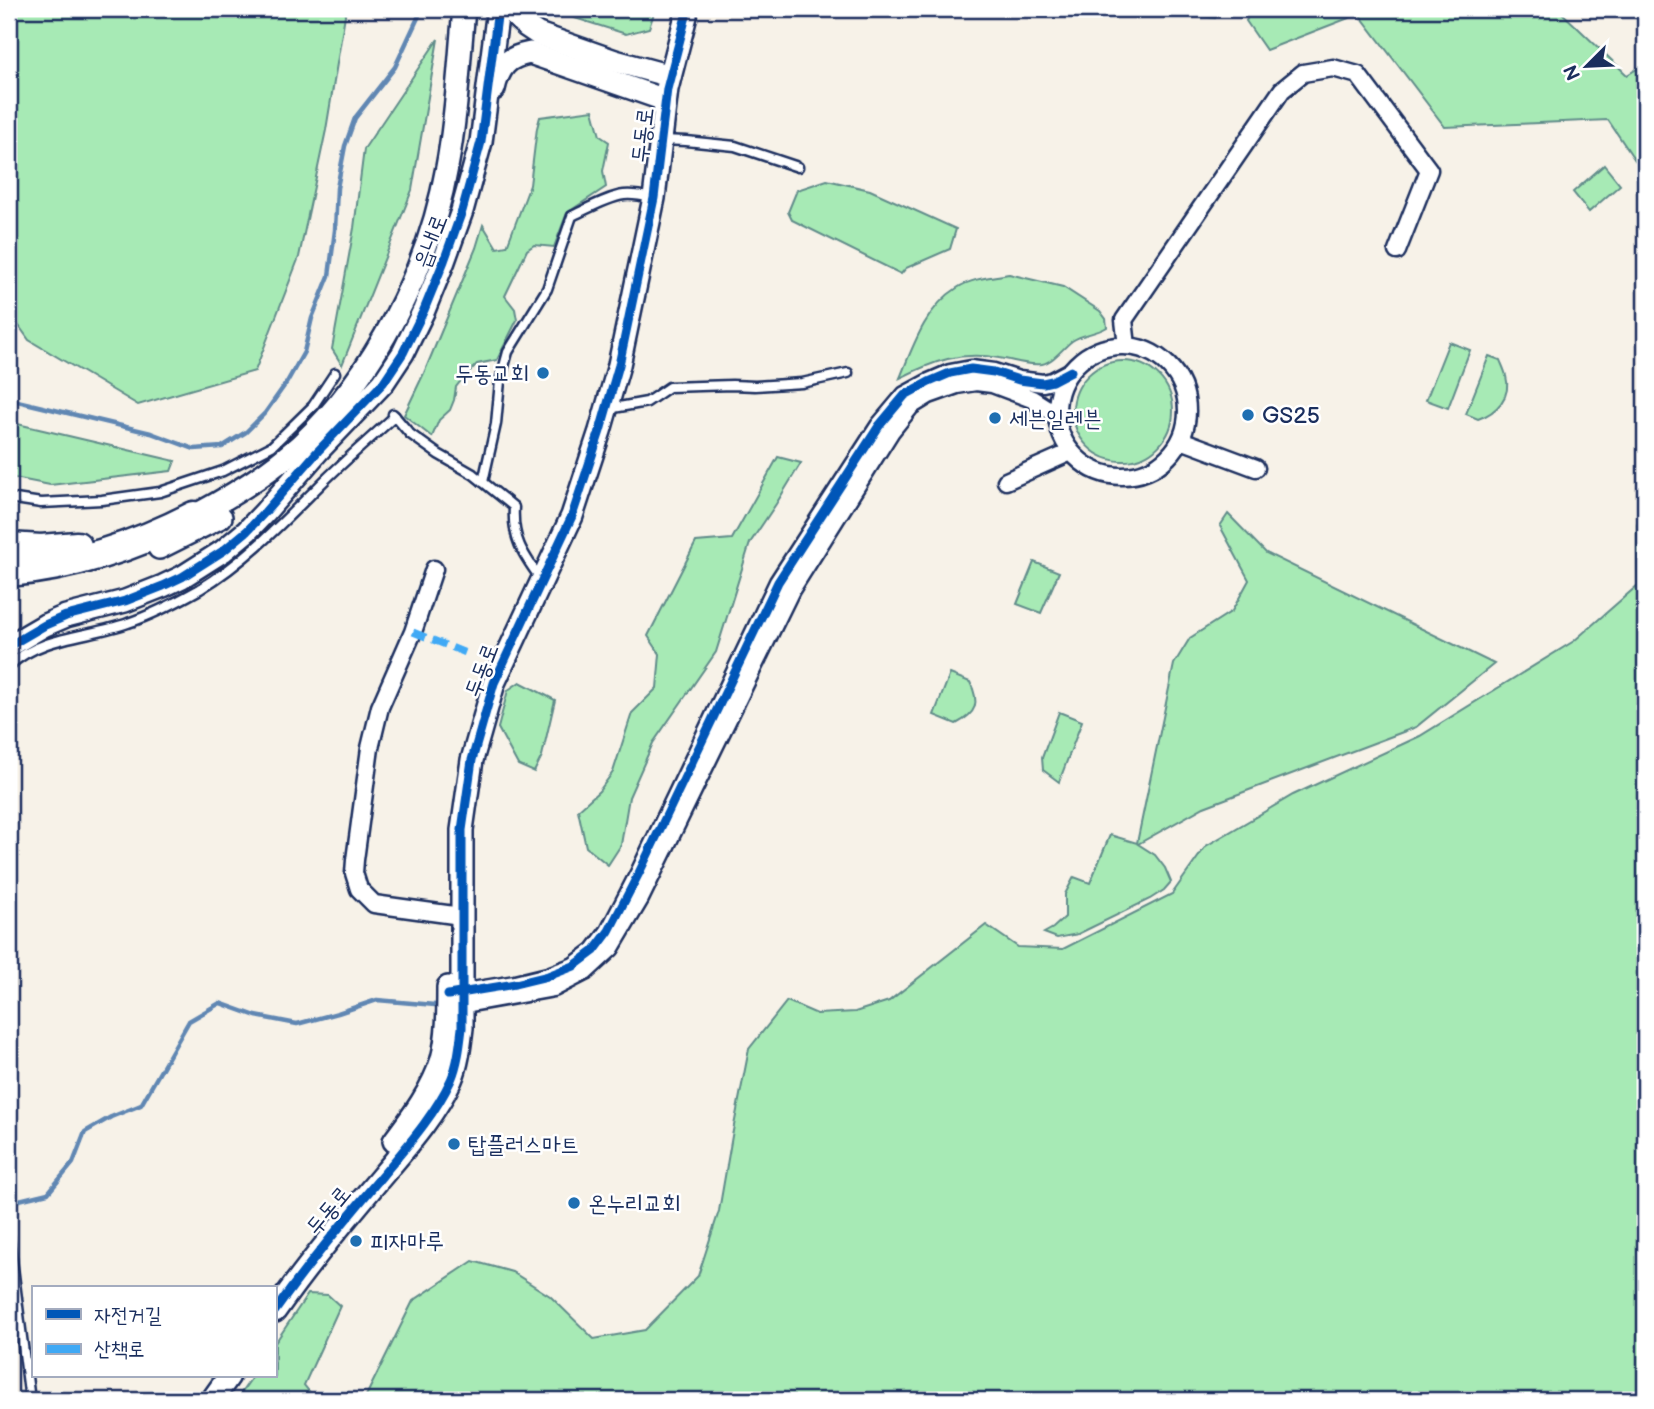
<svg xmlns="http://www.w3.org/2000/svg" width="1654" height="1409" font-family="'Balsamiq Sans','Poor Story',sans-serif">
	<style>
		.green { fill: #a7eab5; stroke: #618c8a; stroke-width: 2 }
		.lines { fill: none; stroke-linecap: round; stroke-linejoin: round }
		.stream { stroke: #6187b3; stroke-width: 4.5 }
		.service-casing { stroke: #1b2f5e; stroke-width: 13 }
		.minor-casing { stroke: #1b2f5e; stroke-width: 21 }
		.tertiary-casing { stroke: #1b2f5e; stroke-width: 26 }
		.trunk-casing { stroke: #1b2f5e; stroke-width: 33 }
		.service { stroke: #fff; stroke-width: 8 }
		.minor { stroke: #fff; stroke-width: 16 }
		.tertiary { stroke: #fff; stroke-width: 21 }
		.trunk { stroke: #fff; stroke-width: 28 }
		.quiet { stroke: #3fa9f5; stroke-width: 7; stroke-dasharray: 14 7; stroke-linecap: butt }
		.cycleway-casing { stroke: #fff; stroke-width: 13 }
		.cycleway { stroke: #0057b8; stroke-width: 9 }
		.poi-dot { fill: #1f6fb2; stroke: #fff; stroke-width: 2.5 }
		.labels { text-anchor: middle; stroke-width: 5; stroke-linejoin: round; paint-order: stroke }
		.street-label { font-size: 23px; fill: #1b2f5e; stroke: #fff }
		.poi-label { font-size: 23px; fill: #1b2f5e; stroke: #fff; text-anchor: start }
	</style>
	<rect width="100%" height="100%" fill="#f7f2e8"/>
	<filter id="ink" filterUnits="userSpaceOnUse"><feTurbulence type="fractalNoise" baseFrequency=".0143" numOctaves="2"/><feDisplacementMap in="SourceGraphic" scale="14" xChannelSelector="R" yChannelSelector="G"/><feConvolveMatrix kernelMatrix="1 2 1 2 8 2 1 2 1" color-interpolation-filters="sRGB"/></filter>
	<g filter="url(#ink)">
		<g class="green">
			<polygon points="9,9 346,9 326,130 299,257 255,371 138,405 29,340 9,312"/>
			<polygon points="546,9 649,9 654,13 649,28 626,34"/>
			<polygon points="1180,9 1221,9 1215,18 1194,15"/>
			<polygon points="1251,9 1558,9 1627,75 1645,64 1645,175 1608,120 1445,127 1359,14 1266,50 1246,21"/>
			<polygon points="438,39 412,190 342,365 332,349 354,228 364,149"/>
			<polygon points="593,110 600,136 609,142 603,171 606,187 567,213 554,247 534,245 527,250 505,296 515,309 517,320 497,360 477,364 464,377 456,387 454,400 450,410 439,420 432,437 404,415 424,373 476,248 483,225 497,248 507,246 530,185 537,128 540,117"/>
			<polygon points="1604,165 1620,185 1589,212 1573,192"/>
			<polygon points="827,180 870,190 956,229 950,249 906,268 901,274 792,220 788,212 797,190"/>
			<path d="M1009 274 1063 287 1100 311 1106 319 1107 327C1096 334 1082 334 1072 341 1063 348 1053 362 1042 364 1027 366 1013 360 999 358 960 351 934 361 900 378 913 346 926 307 957 288 972 278 992 277 1009 274Z"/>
			<polygon points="1449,342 1470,350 1448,408 1426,400"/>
			<path d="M1489 356 1500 360C1502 365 1505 371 1506 376 1512 397 1496 413 1478 419L1466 414Z"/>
			<circle cx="1123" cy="411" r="50"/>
			<polygon points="9,422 175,461 171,471 50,485 9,477"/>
			<polygon points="778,457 801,463 776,504 750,543 716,652 653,743 629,797 621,845 608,865 586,847 578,810 599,791 613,772 632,713 657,688 660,654 648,636 696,542 732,539"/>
			<polygon points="1645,496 1645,1400 364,1400 413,1301 473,1261 512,1272 550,1296 594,1339 645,1330 698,1276 719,1211 732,1136 749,1049 787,1001 817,1014 855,1012 889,1001 986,925 1018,947 1063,949 1172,894 1206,846 1293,795 1420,736 1574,641 1638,585 1637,525"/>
			<polygon points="1228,514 1266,553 1494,664 1416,727 1204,807 1138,844 1155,855 1165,868 1171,882 1164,890 1150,899 1078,934 1057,938 1044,933 1053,928 1065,917 1065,894 1074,877 1090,883 1110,835 1137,843 1174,664 1190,638 1232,611 1249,580 1220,526"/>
			<polygon points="1034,562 1059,572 1041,613 1017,604"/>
			<path d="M950 674 970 682C980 703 977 713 956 724L934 715Z"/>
			<polygon points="520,682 555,700 542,756 534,772 518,765 498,728 508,690"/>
			<polygon points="1059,712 1082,721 1059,782 1043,770 1042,758"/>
			<polygon points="308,1294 328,1295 340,1306 304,1385 316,1400 236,1400 253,1376 275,1376 275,1343"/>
		</g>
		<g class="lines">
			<g class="stream">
				<polyline points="9,399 151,433 194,449 222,447 246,432 265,413 287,382 304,352 312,318 329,276 335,230 337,188 345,146 355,118 395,67 422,9"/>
				<polyline points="15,1201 48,1193 73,1163 85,1132 111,1117 141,1105 189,1021 220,1003 256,1016 297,1024 338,1013 377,1000 435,1005"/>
			</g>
			<g class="service-casing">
				<g id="service">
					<polyline points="661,140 686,141 735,146 798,167"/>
					<polyline points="608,409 647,402 669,387 732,385 755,386 802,383 848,373"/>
					<path d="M393 414 410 434 438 454 473 474 514 507C512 538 522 553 540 578"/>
					<path d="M483 482 496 424 500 381 508 352 547 289 572 216C587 209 608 197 624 195 633 194 643 196 652 198"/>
					<polyline points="9,498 41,503 102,500 160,492 223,471 272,446 313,406 335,373"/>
					<path d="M9 666C40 636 89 637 128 623 152 615 177 602 200 589 246 561 282 523 320 485 344 461 370 439 395 416"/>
					<polyline points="9,1236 30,1400"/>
				</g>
			</g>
			<g class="minor-casing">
				<g id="minor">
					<polyline points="1127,346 1124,320 1282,90 1303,73 1333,68 1358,75 1429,170 1397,251"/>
					<circle cx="1122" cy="411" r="65"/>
					<polyline points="1181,440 1256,468"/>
					<polyline points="1006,481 1071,452"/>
					<polyline points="434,569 413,632 380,707 370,748 355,860 354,873 359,889 374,904 461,916"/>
					<polyline points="453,994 515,984 548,976 574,966 594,951 609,931 639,873 778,582 879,426 905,395 929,382 950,373 971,369 994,372 1019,380 1043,383 1052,381 1071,371"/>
					<polyline points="454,1006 554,988 585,972 611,948 640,899 791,590 891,431 911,406 929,395 957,385 976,382 992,384 1032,399 1051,411 1058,421"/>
				</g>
			</g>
			<g class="tertiary-casing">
				<g id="tertiary">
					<polyline points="512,9 515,16 526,26 538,34 615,61 670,76"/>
					<path d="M494 89C499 67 507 57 530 53L665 100"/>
					<path d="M194 516C232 496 269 473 300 445 375 375 429 268 447 167 457 115 459 61 464 9"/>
					<polyline points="159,548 221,517"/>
					<polyline points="9,646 45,625 66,616 125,601 163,586 182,577 223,551 247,531 265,512 318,451 383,383 403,353 424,310 444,261 462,211 481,142 498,9"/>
					<path d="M394 1141C412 1117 433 1089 442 1059 448 1036 448 1011 448 987"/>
					<path d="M275 1311C308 1264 345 1220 382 1176 407 1146 434 1116 451 1080 458 1064 460 1045 462 1028V830L472 760 494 683 572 516 600 431 619 365 654 198 667 89 686 16"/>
					<polyline points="212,1400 229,1376"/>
				</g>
			</g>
			<g class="trunk-casing">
				<g id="trunk">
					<polyline points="9,547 41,549 77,546"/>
					<path d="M9 572C75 566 136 546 194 516"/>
				</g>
			</g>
			<use href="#service" class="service"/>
			<use href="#minor" class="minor"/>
			<use href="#tertiary" class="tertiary"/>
			<use href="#trunk" class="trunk"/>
			<polyline class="quiet" points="413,632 471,655"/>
			<g class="cycleway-casing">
				<g id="cycleway">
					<polyline points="9,646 45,625 66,616 125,601 163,586 182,577 223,551 247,531 265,512 318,451 383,383 403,353 424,310 444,261 462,211 481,142 498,9"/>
					<polyline points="448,995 515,984 548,976 574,966 594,951 609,931 639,873 778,582 879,426 905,395 929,382 950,373 971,369 994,372 1019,380 1043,383 1052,381 1071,371"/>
					<path d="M275 1311C308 1264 345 1220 382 1176 407 1146 434 1116 451 1080 458 1064 460 1045 462 1028V830L472 760 494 683 572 516 600 431 619 365 654 198 667 89 686 16"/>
				</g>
			</g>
			<use href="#cycleway" class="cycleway"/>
		</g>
	</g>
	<g class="poi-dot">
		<circle cx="543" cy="373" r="7"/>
		<circle cx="1248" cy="415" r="7"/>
		<circle cx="995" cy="418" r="7"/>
		<circle cx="454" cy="1144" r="7"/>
		<circle cx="574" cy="1203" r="7"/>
		<circle cx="356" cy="1241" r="7"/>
	</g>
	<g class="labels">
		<g class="street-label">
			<text transform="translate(642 135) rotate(-83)" y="8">두동로</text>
			<text transform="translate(430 241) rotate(-69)" y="8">읍내로</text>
			<text transform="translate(481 670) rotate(-69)" y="8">두동로</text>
			<text transform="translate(328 1210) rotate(-50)" y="8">두동로</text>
		</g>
		<g class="poi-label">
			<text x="529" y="381" text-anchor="end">두동교회</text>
			<text x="1262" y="423">GS25</text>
			<text x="1009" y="426">세븐일레븐</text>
			<text x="468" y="1152">탑플러스마트</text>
			<text x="588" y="1211">온누리교회</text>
			<text x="370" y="1249">피자마루</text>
		</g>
	</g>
	<rect width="1654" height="1409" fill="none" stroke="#fff" stroke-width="35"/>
	<rect x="18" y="18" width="1619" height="1374" fill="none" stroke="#1b2f5e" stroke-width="2.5" filter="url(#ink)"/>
	<rect x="32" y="1286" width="245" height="91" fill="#ffffff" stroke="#a4acbf" stroke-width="2"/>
	<rect x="46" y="1309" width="35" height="10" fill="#0057b8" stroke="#a4acbf" stroke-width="2"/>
	<text x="94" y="1322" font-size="21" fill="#1b2f5e">자전거길</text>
	<rect x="46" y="1344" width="35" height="10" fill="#3fa9f5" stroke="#a4acbf" stroke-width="2"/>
	<text x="94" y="1356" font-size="21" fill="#1b2f5e">산책로</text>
	<g transform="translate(1587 66) rotate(246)" stroke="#ffffff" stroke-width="5" paint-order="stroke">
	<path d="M0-5L12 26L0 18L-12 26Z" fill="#1b2f5e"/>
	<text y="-10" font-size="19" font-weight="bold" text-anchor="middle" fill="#1b2f5e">N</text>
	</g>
</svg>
